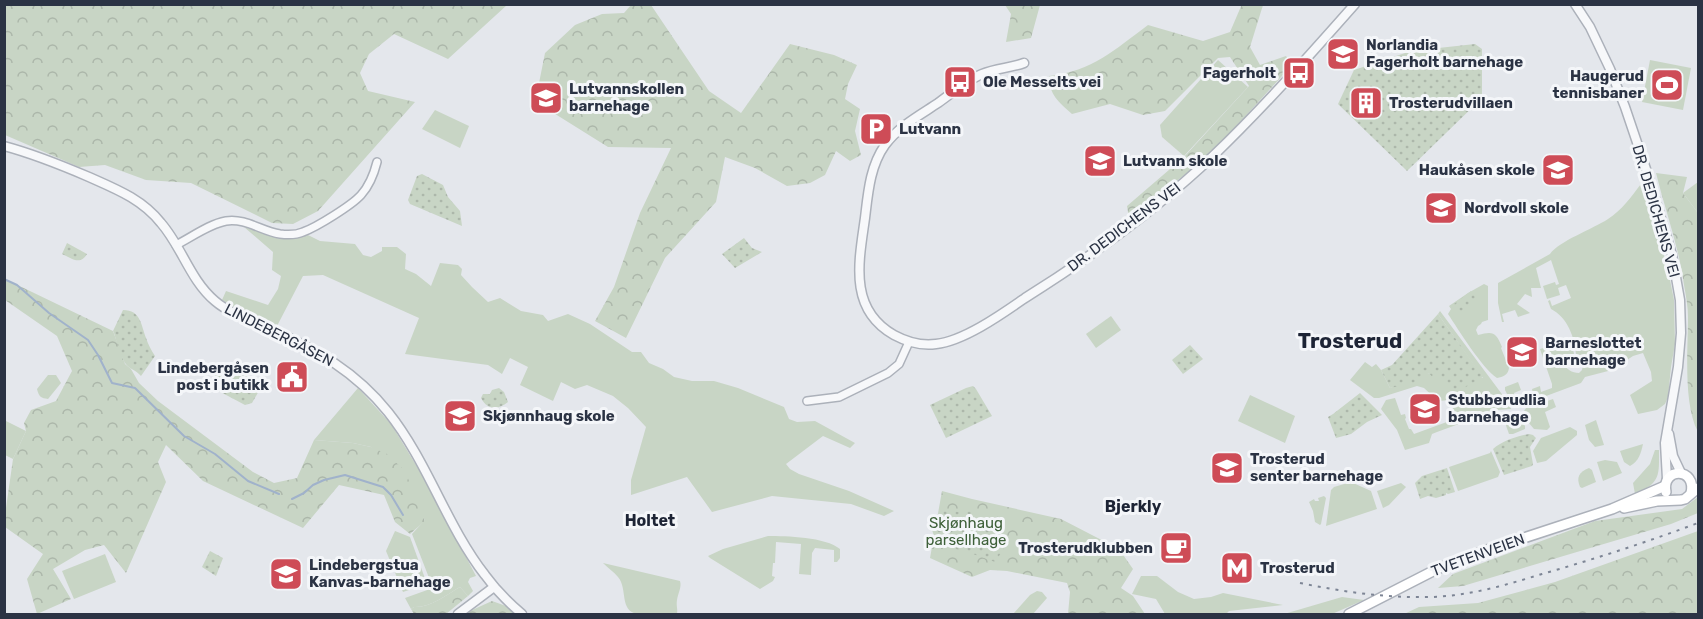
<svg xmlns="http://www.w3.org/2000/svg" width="1703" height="619" font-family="Rubik,sans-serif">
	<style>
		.grass { fill: #c8d5c5 }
		.forest { fill: url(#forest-crowns) }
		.park { fill: url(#park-dots) }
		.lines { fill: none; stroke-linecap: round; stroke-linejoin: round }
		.stream { stroke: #a0b2cb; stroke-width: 2 }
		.minor-casing { stroke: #acb1ba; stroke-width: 10 }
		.tertiary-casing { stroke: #acb1ba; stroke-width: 11 }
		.secondary-casing { stroke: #acb1ba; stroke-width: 12 }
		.minor { stroke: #f7f8fa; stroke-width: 7 }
		.tertiary { stroke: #f7f8fa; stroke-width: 8 }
		.secondary { stroke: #fff; stroke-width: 9 }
		.rail { stroke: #7d8595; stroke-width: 2; stroke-dasharray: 3 6; stroke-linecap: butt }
		.labels { text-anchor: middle; stroke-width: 6; stroke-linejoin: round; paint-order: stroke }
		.poi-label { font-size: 15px; font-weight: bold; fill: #2b3344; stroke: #f4f6f9; text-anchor: start }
		.street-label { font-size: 15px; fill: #2b3344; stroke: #f4f6f9 }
		.park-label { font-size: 15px; fill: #3e6039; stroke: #f4f6f9 }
		.neighbourhood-label { font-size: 16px; font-weight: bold; fill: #1d2435; stroke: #f4f6f9 }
		.district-label { font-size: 21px; font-weight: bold; fill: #1d2435; stroke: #f4f6f9 }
	</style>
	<defs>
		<pattern id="forest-crowns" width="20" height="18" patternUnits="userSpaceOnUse" patternTransform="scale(1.5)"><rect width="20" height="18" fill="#c8d5c5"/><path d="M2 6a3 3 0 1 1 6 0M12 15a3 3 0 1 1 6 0" fill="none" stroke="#acb7aa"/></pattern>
		<pattern id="park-dots" width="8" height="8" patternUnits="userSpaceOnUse" patternTransform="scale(1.5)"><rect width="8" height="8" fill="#c8d5c5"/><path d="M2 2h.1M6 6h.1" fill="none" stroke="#acb7aa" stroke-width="1.8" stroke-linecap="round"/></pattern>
	</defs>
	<rect width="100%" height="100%" fill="#e4e7ec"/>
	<g class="grass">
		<polygon points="1218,60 1248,87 1184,156 1162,137 1160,125"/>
		<polygon points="1650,60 1691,68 1683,110 1642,102"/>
		<polygon points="435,110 469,126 460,148 422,129"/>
		<polygon points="1698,182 1698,213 1683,193"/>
		<path d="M1641 184 1644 185 1668 270 1674 300 1675 344 1671 367 1668 397 1665 404 1657 410 1638 414 1630 395 1652 381 1651 372 1643 353 1633 356 1612 370 1585 377 1581 383 1519 406 1512 404 1505 390V387L1518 382 1521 390 1514 393 1516 399 1533 394 1532 389 1540 386 1541 392 1552 388V384L1540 349 1571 340 1574 354H1567L1563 363C1566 369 1572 373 1579 373L1582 370 1584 359 1576 355C1575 337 1567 317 1551 309L1548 301 1550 300 1552 306 1571 298 1566 285 1558 288 1560 295 1547 299 1543 286 1555 282 1556 285 1559 284 1551 260 1536 268 1541 288H1531L1532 297 1525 294 1517 304 1530 313 1518 317 1515 310 1502 314 1504 322H1502L1498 303V283L1550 254C1559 241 1593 229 1608 219 1622 210 1631 197 1641 184Z"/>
		<polygon points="244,227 280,239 308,235 320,241 355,244 363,255 371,257 382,251 382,247 397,247 406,254 405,269 416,274 431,286 440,263 458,265 462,269 461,275 472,287 488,302 500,298 521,311 543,315 548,321 568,314 590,324 632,352 641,352 649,363 663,369 674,377 692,381 714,381 738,388 784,407 789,419 797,422 815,421 855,443 850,448 823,436 786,464 790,469 799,474 849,491 894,511 884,516 851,504 772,496 712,512 687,477 631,495 631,480 646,427 628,408 613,396 587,385 575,389 561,382 553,401 520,385 528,367 510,358 502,374 488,365 405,354 419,318 323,275 303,276 277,326 234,307 222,300 226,291 268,305 278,289 281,276 272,270 273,252"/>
		<path d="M1484 284 1488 286V320L1482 322 1481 324 1478 326 1476 330 1478 335C1493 331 1496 332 1502 347L1501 348 1509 368C1508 375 1503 377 1497 378 1482 368 1458 329 1448 314L1451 309 1449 306 1468 293Z"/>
		<polygon points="1440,311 1510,405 1511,409 1497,410 1437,432 1432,434 1429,443 1405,450 1397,430 1381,409 1386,400 1395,398 1401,415 1405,414 1406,418 1405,419 1409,429 1411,429 1414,434 1455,419 1450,400 1438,401 1424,388 1417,386 1379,398 1374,398 1350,380 1365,362 1372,367 1376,364 1381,370 1390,388 1429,373 1440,377 1483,378 1438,314"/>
		<polygon points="1111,316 1121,330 1096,348 1086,334"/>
		<path d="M48 375H56L61 383 48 399C41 398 39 397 37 389Z"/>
		<path d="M358 388 391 424 427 483 476 576 470 578 468 582 473 591 468 596 460 587C446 595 430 608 414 607L411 609 405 598 430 589 431 583 412 534 425 520 371 447 353 443 314 440Z"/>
		<polygon points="1250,395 1295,416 1285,443 1238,421"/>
		<polygon points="1553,399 1556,407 1545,412 1550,427 1547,430 1534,429 1523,416 1524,411 1526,408"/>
		<polygon points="1507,414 1518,416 1525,426 1525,429 1513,434 1509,434 1503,417"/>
		<polygon points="4,420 26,431 13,459 5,455"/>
		<polygon points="1596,420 1604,445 1595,447 1589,440 1585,425"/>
		<polygon points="1570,427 1577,431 1577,435 1546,461 1537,463 1533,451 1541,438"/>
		<path d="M1643 444C1641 453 1639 461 1630 466L1624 462 1620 451Z"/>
		<path d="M1655 450H1659C1659 475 1661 483 1635 494L1633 483 1650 464Z"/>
		<polygon points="1491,451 1500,472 1498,477 1458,491 1449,467 1490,453"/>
		<polygon points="1605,460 1617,462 1622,473 1603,481 1597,462"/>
		<path d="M1589 468 1592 470 1596 482 1582 488 1580 487C1576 477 1579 472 1589 468Z"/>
		<polygon points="1351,482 1371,491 1377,509 1326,526 1331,490 1334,487"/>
		<polygon points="1401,483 1406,487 1389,505 1383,508 1377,491"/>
		<polygon points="1324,496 1326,498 1321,524 1320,525 1315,522 1313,511 1309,502 1314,499 1315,501 1319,501 1318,498"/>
		<polygon points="395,531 410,537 427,584 403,592 386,551"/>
		<path d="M768 536C786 536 826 537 840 549V558L837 562H834V550L815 548 812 553 811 575 799 574 801 544 776 542 775 563H773L772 576 775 577 773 581 760 589 710 558 708 556 723 549Z"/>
		<polygon points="105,554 116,582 74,599 62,571"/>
		<path d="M603 563 680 581C682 587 678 593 677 600 676 606 678 609 677 614H637C619 610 628 589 618 577 614 572 607 567 603 563Z"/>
		<polygon points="1141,576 1157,576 1178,592 1194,599 1211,597 1223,593 1283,605 1229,611 1226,614 1165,614 1156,599 1132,594"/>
		<polygon points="1037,591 1042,592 1047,598 1033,614 1013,614 1030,595"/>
		<polygon points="1342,597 1364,600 1332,614 1284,614"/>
	</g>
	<g class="forest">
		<polygon points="5,4 507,4 507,5 448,59 394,34 369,54 360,73 368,91 415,102 318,211 293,224 272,223 191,183 146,180 105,165 79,167 5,135"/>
		<path d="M1242 4 1263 5 1250 47 1260 65 1286 56 1292 65 1210 155 1129 218 1127 206 1184 157 1249 86 1230 57 1218 58 1165 111 1143 115 1110 104 1072 114C1059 102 1049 95 1049 76 1093 71 1114 50 1148 25L1203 41 1230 32Z"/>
		<polygon points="631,5 651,5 709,91 741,113 790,44 834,55 857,65 848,84 845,99 860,109 855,131 861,155 850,161 836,151 825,175 810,183 787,186 755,168 725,157 716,202 665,258 626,338 595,321 614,287 640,213 671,148 608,147 552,112 539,83 545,53 575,25 602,14 624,13"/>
		<polygon points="1005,5 1040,5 1031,38 1006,42 1011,14"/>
		<path d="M1656 173 1687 177 1683 193 1698 213V432C1683 403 1688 350 1688 317 1688 307 1686 296 1684 285 1679 247 1665 210 1656 173Z"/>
		<polygon points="5,279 113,331 125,364 131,369 139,383 158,401 253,472 274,483 297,478 314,440 353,443 371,447 387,454 405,471 425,521 410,534 395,522 384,495 339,485 303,528 203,481 166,445 158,462 166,482 126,573 104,545 85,550 53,569 71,599 37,614 27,579 43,554 5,527 5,515 13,459 26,431 24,423 31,410 56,401 72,371 57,336 5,300"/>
		<polygon points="942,491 972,499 1061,519 1119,549 1133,569 1121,588 1133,596 1145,614 1068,614 1070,592 1067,583 1007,571 990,570 972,577 930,558"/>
		<polygon points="1698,497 1698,513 1671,524 1463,586 1438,588 1453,574 1595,521 1682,509"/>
		<polygon points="1698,531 1698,614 1404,614 1419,607 1478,603 1555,582"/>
		<path d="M460 587 468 596 446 614H414L411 609 414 607C430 608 446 595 460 587Z"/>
		<polygon points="492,601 506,606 515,614 466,614 470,611"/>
	</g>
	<g class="park">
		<polygon points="1475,44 1482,49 1482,98 1407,171 1338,104 1354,70 1411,51"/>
		<polygon points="422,174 443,185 448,197 460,211 462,226 410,204 408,200 417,176"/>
		<polygon points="744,238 752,248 762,252 735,268 722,254"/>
		<path d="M67 243 87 254C80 266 71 258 62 254Z"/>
		<polygon points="1471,291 1478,301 1461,313 1454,304"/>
		<path d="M123 310C141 310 141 325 146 338 148 344 151 350 155 356L141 376C136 370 129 369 125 363 120 355 117 343 114 333L113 331Z"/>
		<polygon points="1438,314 1483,377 1452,395 1440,377 1434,379 1429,373 1417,382 1390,388 1381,370 1392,365"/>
		<polygon points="1190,345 1203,359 1183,374 1172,360"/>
		<polygon points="221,364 263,384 252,403 245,405 213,388 212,381"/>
		<polygon points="973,386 976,389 992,416 946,438 930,405 966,388"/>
		<path d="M499 388 504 392 508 402C498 410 488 411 481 398L483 394H490L492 390Z"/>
		<polygon points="1360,393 1382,415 1367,422 1351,434 1336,438 1328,417 1333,414"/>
		<path d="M1529 434 1533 435 1536 438 1530 447 1533 464 1532 466 1504 475 1493 449C1502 441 1517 436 1529 434Z"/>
		<polygon points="1447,468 1455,492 1448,494 1446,493 1446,495 1436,498 1428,496 1420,499 1415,483 1422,476"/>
		<path d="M943 509 959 512 975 511 989 526 1002 535 1007 544 995 562C986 559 977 555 967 552 954 548 934 545 932 529Z"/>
		<polygon points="210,551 223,558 216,576 202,567"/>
	</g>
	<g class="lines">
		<g class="stream">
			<polyline points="4,279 17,285 49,313 88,340 98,355 112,383 135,388 184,436 215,454 248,481 279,494"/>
			<polyline points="292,499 304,493 313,485 324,480 345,475 383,487 391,495 403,515"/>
		</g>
		<g class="minor-casing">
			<g id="minor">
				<path d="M176 245C192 237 209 224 226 221 246 218 261 231 280 234 288 235 296 235 303 232 317 227 352 205 361 195 370 185 374 174 377 162"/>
				<polyline points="807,401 839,397 888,373 899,364 909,342"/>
			</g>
		</g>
		<g class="tertiary-casing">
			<g id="tertiary">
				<polyline points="1575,4 1590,27 1610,69 1625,107 1647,172 1672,255 1680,300 1681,333 1678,367 1665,443 1667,479"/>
				<path d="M1024 63C1011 68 996 68 982 74 966 81 952 93 938 103 920 115 899 126 885 145 870 166 868 193 865 218 859 261 848 309 894 335 907 342 921 346 936 344 964 341 1002 314 1025 298 1092 256 1156 210 1213 156 1263 108 1309 56 1355 4"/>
				<path d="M4 146C34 154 61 165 89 177 116 189 142 199 161 223 182 247 190 280 215 301 230 314 253 321 271 329 318 351 355 371 388 412 428 462 446 525 485 575 496 590 509 603 522 614"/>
				<polyline points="1669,434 1673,456 1681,473"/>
				<polyline points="458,614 494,587"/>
			</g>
		</g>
		<g class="secondary-casing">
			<g id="secondary">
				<path d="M1666 492C1661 467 1697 467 1691 493"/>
				<polyline points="1624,508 1657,501 1681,500 1685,499 1698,488"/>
				<polyline points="1349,614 1437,569 1484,551 1612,509 1665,486"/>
			</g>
		</g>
		<use href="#minor" class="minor"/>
		<use href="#tertiary" class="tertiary"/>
		<use href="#secondary" class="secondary"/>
		<path class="rail" d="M1300 583C1344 592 1386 598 1431 597 1469 596 1506 585 1542 574 1595 559 1647 542 1698 523"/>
	</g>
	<defs>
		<g id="school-square" transform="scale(1.725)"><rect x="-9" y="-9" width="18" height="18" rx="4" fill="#ce4c57" stroke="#f4f6f9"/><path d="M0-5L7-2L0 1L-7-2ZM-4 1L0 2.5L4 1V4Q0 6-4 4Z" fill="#fff"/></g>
		<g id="bus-square" transform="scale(1.725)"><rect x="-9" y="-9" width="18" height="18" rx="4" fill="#ce4c57" stroke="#f4f6f9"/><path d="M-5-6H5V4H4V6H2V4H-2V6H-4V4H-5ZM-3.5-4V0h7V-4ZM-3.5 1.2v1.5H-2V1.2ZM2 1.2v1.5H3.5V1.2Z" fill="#fff"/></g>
		<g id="stadium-square" transform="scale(1.725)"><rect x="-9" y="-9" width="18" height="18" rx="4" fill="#ce4c57" stroke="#f4f6f9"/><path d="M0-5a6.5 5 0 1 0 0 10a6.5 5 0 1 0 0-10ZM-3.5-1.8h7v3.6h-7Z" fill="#fff"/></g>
		<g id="building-square" transform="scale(1.725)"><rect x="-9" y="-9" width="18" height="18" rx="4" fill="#ce4c57" stroke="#f4f6f9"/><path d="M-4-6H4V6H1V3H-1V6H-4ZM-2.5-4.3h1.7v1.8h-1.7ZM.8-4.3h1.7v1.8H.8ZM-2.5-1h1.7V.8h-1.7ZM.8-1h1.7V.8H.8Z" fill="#fff"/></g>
		<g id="parking-square" transform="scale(1.725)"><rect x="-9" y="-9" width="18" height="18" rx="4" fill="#ce4c57" stroke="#f4f6f9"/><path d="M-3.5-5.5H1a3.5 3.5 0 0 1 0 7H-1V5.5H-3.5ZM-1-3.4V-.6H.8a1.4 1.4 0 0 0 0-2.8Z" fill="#fff"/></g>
		<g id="civic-square" transform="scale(1.725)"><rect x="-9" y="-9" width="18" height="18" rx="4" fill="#ce4c57" stroke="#f4f6f9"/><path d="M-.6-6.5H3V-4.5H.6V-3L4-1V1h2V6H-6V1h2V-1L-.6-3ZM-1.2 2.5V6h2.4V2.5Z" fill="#fff"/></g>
		<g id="cafe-square" transform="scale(1.725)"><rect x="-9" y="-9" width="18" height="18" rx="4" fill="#ce4c57" stroke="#f4f6f9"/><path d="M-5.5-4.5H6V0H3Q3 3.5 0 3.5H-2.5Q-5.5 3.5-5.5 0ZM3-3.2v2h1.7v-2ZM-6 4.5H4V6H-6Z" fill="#fff"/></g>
		<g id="metro-square" transform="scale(1.725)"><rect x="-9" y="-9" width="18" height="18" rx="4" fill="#ce4c57" stroke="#f4f6f9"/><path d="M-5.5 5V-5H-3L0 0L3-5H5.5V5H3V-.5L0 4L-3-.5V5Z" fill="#fff"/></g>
	</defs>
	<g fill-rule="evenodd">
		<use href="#school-square" x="1343" y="54"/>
		<use href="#bus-square" x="1299" y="73"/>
		<use href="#bus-square" x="960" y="82"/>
		<use href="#stadium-square" x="1667" y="85"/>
		<use href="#school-square" x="546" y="98"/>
		<use href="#building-square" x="1366" y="103"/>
		<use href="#parking-square" x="876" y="129"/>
		<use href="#school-square" x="1100" y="161"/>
		<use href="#school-square" x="1558" y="170"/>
		<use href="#school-square" x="1441" y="208"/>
		<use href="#school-square" x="1522" y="352"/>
		<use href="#civic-square" x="292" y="377"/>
		<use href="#school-square" x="1425" y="409"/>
		<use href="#school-square" x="460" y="416"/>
		<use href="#school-square" x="1227" y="468"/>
		<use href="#cafe-square" x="1176" y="548"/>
		<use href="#metro-square" x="1237" y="568"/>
		<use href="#school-square" x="286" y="574"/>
	</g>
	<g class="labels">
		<g class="poi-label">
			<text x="1366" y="50">Norlandia<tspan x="1366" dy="17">Fagerholt barnehage</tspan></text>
			<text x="1276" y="78" text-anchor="end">Fagerholt</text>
			<text x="1644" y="81" text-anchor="end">Haugerud<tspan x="1644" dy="17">tennisbaner</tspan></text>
			<text x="983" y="87">Ole Messelts vei</text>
			<text x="569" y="94">Lutvannskollen<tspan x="569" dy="17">barnehage</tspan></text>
			<text x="1389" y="108">Trosterudvillaen</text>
			<text x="899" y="134">Lutvann</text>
			<text x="1123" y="166">Lutvann skole</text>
			<text x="1535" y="175" text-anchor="end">Haukåsen skole</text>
			<text x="1464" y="213">Nordvoll skole</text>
			<text x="1545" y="348">Barneslottet<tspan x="1545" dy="17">barnehage</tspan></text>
			<text x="269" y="373" text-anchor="end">Lindebergåsen<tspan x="269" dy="17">post i butikk</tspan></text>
			<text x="1448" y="405">Stubberudlia<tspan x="1448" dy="17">barnehage</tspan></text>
			<text x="483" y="421">Skjønnhaug skole</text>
			<text x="1250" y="464">Trosterud<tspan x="1250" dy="17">senter barnehage</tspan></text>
			<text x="1153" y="553" text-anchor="end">Trosterudklubben</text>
			<text x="309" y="570">Lindebergstua<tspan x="309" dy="17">Kanvas-barnehage</tspan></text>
			<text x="1260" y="573">Trosterud</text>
		</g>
		<g class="street-label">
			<text transform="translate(1656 211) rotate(74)" y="5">DR. DEDICHENS VEI</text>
			<text transform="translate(1124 227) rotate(-37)" y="5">DR. DEDICHENS VEI</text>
			<text transform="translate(279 335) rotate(27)" y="5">LINDEBERGÅSEN</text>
			<text transform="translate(1478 555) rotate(-20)" y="5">TVETENVEIEN</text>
		</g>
		<g class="park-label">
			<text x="966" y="528">Skjønhaug<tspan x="966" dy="17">parsellhage</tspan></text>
		</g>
		<g class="neighbourhood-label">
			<text x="1133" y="512">Bjerkly</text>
			<text x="650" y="526">Holtet</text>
		</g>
		<g class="district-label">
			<text x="1350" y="348">Trosterud</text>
		</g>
	</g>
	<rect width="1703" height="619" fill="none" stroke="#2b3344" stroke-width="12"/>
</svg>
